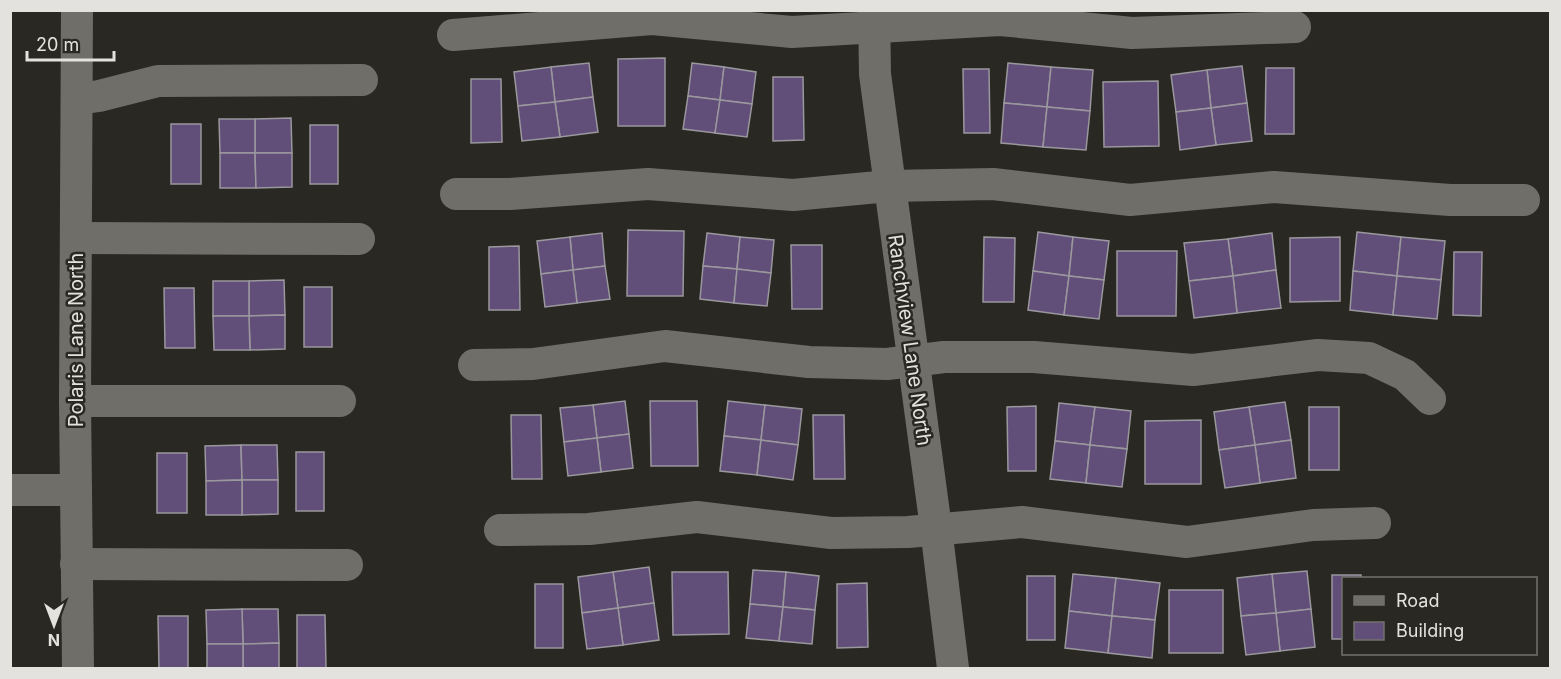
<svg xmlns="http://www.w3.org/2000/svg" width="1561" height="679" font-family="Inter,sans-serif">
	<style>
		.building { fill: #614f7a; stroke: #9a979d; stroke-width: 1.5 }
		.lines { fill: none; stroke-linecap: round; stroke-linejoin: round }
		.minor { stroke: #706e69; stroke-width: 32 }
		.labels { text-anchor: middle; stroke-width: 5; stroke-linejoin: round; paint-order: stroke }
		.street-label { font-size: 20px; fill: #e3e2df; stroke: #292823 }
	</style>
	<rect width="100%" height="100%" fill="#292823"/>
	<g class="building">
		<polygon points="665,58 665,126 618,126 618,59"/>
		<polygon points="589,63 593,97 555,102 551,67"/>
		<polygon points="692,63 724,67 720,100 688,96"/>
		<polygon points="1008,63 1051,67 1047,107 1004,103"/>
		<polygon points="1242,66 1247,103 1211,108 1207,70"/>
		<polygon points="551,67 555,102 518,106 514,72"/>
		<polygon points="724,67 756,72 752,104 720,100"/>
		<polygon points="1051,67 1093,70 1090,111 1047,107"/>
		<polygon points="1266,68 1294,68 1294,134 1265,134"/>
		<polygon points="963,69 989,69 990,133 964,133"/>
		<polygon points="1207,70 1211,108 1176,112 1171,75"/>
		<polygon points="773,77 803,77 804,140 773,141"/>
		<polygon points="471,79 501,79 502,142 471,143"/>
		<polygon points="1158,81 1159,146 1104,147 1103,82"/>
		<polygon points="688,96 720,100 715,133 683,129"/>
		<polygon points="593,97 598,132 560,137 555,102"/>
		<polygon points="720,100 752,104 747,137 715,133"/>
		<polygon points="555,102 560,137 522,141 518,106"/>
		<polygon points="1004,103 1047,107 1043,147 1001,143"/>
		<polygon points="1247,103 1252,141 1216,145 1211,108"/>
		<polygon points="1047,107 1090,111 1086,150 1043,147"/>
		<polygon points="1211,108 1216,145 1180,150 1176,112"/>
		<polygon points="291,118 292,153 255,153 255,119"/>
		<polygon points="219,119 255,119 255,153 220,153"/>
		<rect x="171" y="124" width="30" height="60"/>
		<rect x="310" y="125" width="28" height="59"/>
		<polygon points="220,153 255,153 256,188 220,188"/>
		<polygon points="255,153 292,153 292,187 256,188"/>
		<polygon points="628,230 684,231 683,296 627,296"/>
		<polygon points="1038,232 1073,237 1069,276 1033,271"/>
		<polygon points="1357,232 1401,237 1397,276 1353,271"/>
		<polygon points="602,233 605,266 573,270 570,237"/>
		<polygon points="707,233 740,237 737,269 703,266"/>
		<polygon points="1272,233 1276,270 1233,276 1228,239"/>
		<polygon points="570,237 573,270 541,274 537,241"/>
		<polygon points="740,237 774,240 771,273 737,269"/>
		<polygon points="984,237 1015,238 1014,302 983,302"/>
		<polygon points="1073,237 1109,241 1104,280 1069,276"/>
		<polygon points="1340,237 1340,301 1290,302 1290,238"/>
		<polygon points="1401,237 1445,241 1441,280 1397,276"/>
		<polygon points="1228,239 1233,276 1189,281 1184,243"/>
		<polygon points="791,245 822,245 822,309 792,309"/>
		<polygon points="519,246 520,310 489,310 489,247"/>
		<polygon points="1117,251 1177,251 1176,316 1117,316"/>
		<polygon points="1454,252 1482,252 1481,316 1453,315"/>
		<polygon points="605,266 610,299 577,303 573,270"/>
		<polygon points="703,266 737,269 734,303 700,299"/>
		<polygon points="737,269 771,273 767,306 734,303"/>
		<polygon points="573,270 577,303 545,307 541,274"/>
		<polygon points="1276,270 1281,308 1237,313 1233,276"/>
		<polygon points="1033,271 1069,276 1064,315 1028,310"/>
		<polygon points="1353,271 1397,276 1393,315 1350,310"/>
		<polygon points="1069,276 1104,280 1099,319 1064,315"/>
		<polygon points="1233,276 1237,313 1194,318 1189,281"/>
		<polygon points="1397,276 1441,280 1437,319 1393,315"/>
		<polygon points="284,280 285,315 249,316 249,281"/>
		<rect x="213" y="281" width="36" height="35"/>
		<rect x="304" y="287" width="28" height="60"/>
		<polygon points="164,288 194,288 195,348 165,348"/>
		<polygon points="285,315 285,349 250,350 249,316"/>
		<polygon points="213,316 249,316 250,350 214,350"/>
		<polygon points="625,401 629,434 597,438 593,405"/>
		<polygon points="650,401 697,401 698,466 651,466"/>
		<polygon points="728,401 765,405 761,440 724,436"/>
		<polygon points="1285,402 1291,440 1255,445 1249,407"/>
		<polygon points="1059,403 1095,407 1090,445 1055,441"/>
		<polygon points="593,405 597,438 564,442 560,408"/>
		<polygon points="765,405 802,409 798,445 761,440"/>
		<polygon points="1036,406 1036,471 1008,471 1007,407"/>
		<polygon points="1095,407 1131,411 1127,449 1090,445"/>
		<polygon points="1249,407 1255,445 1219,450 1214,412"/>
		<rect x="1309" y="407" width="30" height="63"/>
		<polygon points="511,415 541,415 542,479 512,479"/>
		<polygon points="813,415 844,415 845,479 814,479"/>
		<polygon points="1201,420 1201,484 1145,484 1145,421"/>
		<polygon points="629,434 633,468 601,472 597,438"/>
		<polygon points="724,436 761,440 757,475 720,471"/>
		<polygon points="597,438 601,472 568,476 564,442"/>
		<polygon points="761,440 798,445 793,480 757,475"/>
		<polygon points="1291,440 1296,478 1260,483 1255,445"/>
		<polygon points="1055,441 1090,445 1086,483 1050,479"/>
		<polygon points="241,445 242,480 206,481 205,446"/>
		<polygon points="241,445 277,445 278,480 242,480"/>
		<polygon points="1090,445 1127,449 1122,487 1086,483"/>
		<polygon points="1255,445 1260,483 1225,488 1219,450"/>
		<rect x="296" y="452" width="28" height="59"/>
		<rect x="157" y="453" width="30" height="60"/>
		<polygon points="242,480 278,480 278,514 242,515"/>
		<polygon points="242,480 242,515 206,515 206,481"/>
		<polygon points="649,567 654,603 618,608 613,572"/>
		<polygon points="753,570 786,572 783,607 750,604"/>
		<polygon points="1307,571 1311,609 1276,613 1272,574"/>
		<polygon points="613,572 618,608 582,613 578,577"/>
		<polygon points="672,572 728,572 729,634 673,635"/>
		<polygon points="786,572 819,576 815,610 783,607"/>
		<polygon points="1073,574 1116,578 1112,616 1069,611"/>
		<polygon points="1272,574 1276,613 1241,616 1237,578"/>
		<polygon points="1332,575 1361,575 1361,578 1344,578 1344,639 1332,639"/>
		<rect x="1027" y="576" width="28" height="64"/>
		<polygon points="1116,578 1160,583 1155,620 1112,616"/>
		<polygon points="867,583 868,647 837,648 837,584"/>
		<rect x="535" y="584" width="28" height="64"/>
		<rect x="1169" y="590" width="54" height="63"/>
		<polygon points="654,603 659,640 623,645 618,608"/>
		<polygon points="750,604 783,607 779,641 746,638"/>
		<polygon points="783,607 815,610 812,644 779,641"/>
		<polygon points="618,608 623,645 587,649 582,613"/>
		<polygon points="242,609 278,609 279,643 243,644"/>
		<polygon points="242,609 243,644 207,644 206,610"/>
		<polygon points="1311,609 1315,647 1280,651 1276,613"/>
		<polygon points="1069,611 1112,616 1108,653 1065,648"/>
		<polygon points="1276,613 1280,651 1246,655 1241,616"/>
		<polygon points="297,615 325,615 326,668 297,668"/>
		<polygon points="158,616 188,616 188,668 159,668"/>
		<polygon points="1112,616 1155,620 1152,658 1108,653"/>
		<polygon points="279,643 279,668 243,668 243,644"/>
		<rect x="207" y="644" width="36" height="24"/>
	</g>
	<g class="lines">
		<g class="minor">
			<polyline points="77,10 75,401 78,668"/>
			<polyline points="874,10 875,74 936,528 953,668"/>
			<polyline points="453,35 652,19 792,32 1000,20 1132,33 1295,27"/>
			<polyline points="77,99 99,96 158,81 362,80"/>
			<polyline points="456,194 510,194 648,184 793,195 889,186 993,184 1130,200 1274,187 1450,200 1524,200"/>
			<polyline points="76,238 359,239"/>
			<polyline points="474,365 533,364 665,346 809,362 887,364 944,357 1034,357 1193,370 1318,355 1369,358 1405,375 1430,399"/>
			<polyline points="75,401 340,401"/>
			<polyline points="10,490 76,490"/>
			<polyline points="500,530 589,529 697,517 831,533 908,532 1022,522 1187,542 1313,525 1375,523"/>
			<polyline points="76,564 347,565"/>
		</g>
	</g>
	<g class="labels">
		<g class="street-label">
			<text transform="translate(76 340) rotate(-90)" y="7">Polaris Lane North</text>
			<text transform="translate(910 340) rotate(82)" y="7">Ranchview Lane North</text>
		</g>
	</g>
	<rect width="1561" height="679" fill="none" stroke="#e3e2df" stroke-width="24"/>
	<rect x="1342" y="577" width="195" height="78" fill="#292823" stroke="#73726e" stroke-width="1.5"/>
	<rect x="1354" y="596" width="30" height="9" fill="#706e69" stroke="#73726e" stroke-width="1.5"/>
	<text x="1396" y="607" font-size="18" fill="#e3e2df">Road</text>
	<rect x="1354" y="622" width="30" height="18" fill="#614f7a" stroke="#73726e" stroke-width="1.5"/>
	<text x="1396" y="637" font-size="18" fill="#e3e2df">Building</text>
	<g transform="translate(54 625) rotate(180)" stroke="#292823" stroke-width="4.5" paint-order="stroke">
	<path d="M0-4.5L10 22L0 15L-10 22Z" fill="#e3e2df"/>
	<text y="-9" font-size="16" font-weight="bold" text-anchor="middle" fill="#e3e2df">N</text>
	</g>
	<path d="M27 51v9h87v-9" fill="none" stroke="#e3e2df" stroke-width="3"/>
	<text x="36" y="51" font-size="18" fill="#e3e2df" stroke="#292823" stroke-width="4.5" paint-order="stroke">20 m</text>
</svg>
